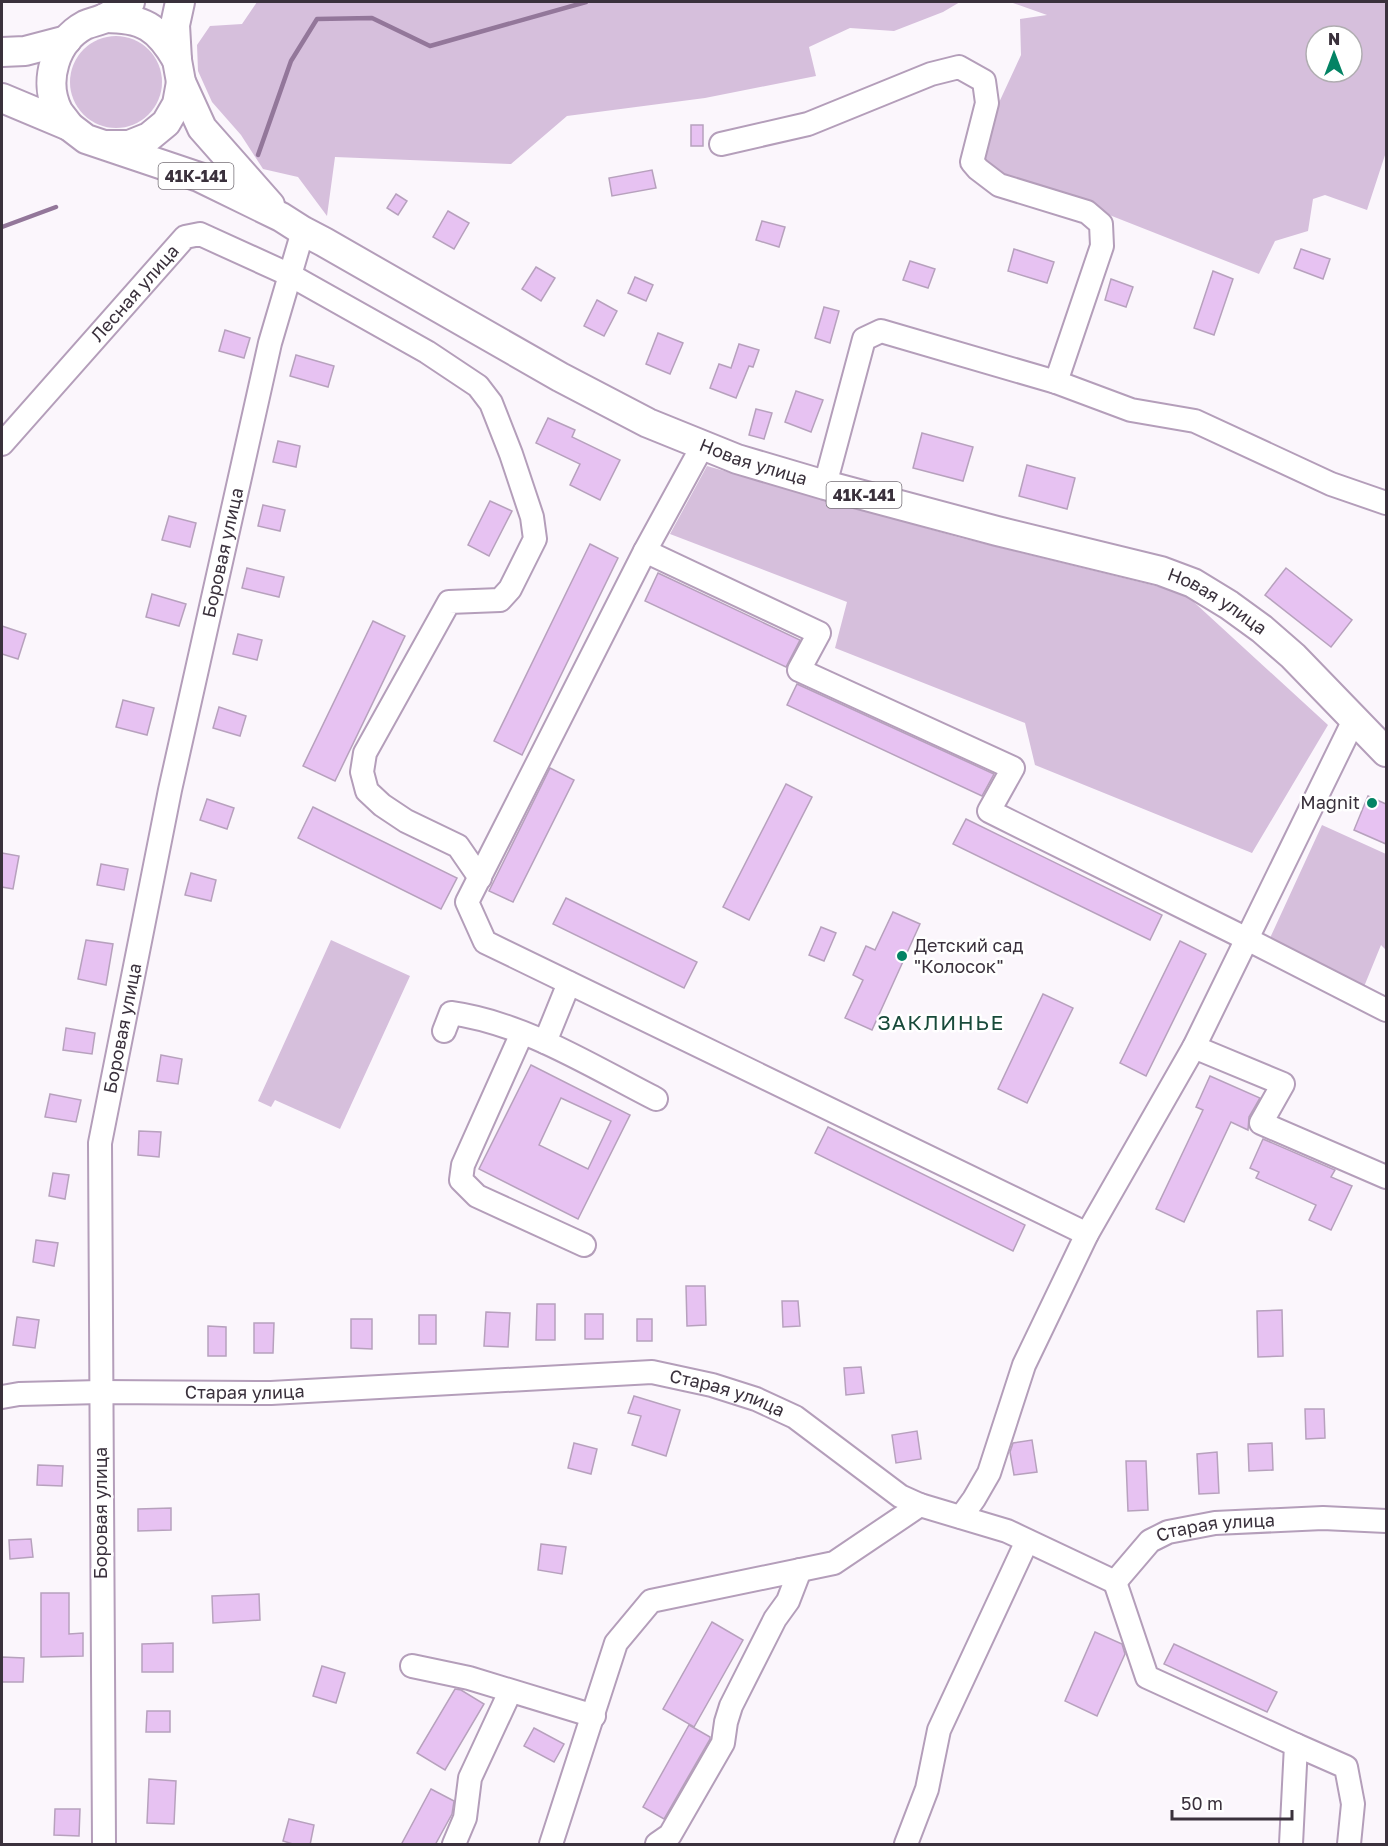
<svg xmlns="http://www.w3.org/2000/svg" width="1388" height="1846" font-family="'Golos Text',sans-serif">
	<style>
		.green { fill: #d6bfdc; fill-rule: evenodd }
		.lines { fill: none; stroke-linecap: round; stroke-linejoin: round }
		.stream { stroke: #93779a; stroke-width: 4.5 }
		.building { fill: #e7c2f2; stroke: #b7a1bd; stroke-width: 1.5; fill-rule: evenodd }
		.minor-casing { stroke: #b49eba; stroke-width: 26 }
		.major-casing { stroke: #b49eba; stroke-width: 32 }
		.minor { stroke: #fff; stroke-width: 22 }
		.major { stroke: #fff; stroke-width: 28 }
		.poi-dot { fill: #038364; stroke: #fff; stroke-width: 2 }
		.labels { text-anchor: middle; stroke-width: 5; stroke-linejoin: round; paint-order: stroke }
		.shield { fill: #fff; stroke: #756f76; stroke-width: 1.5 }
		.shield-label { font-size: 16px; font-weight: bold; fill: #3a313c }
		.street-label { font-size: 18px; fill: #3a313c; stroke: #fff }
		.poi-label { font-size: 18px; fill: #3a313c; stroke: #fff; text-anchor: end }
		.quarter-label { font-size: 21px; letter-spacing: 1.5px; fill: #184a3a; stroke: #fff }
	</style>
	<rect width="100%" height="100%" fill="#fbf6fc"/>
	<g class="green">
		<polygon points="257,2 960,2 943,12 894,31 850,28 809,47 816,76 705,98 567,116 511,164 335,157 327,216 298,177 263,169 241,135 212,102 198,71 197,45 210,26 242,24"/>
		<path d="M1010 2H1386V152L1367 210 1325 195 1313 199 1308 231 1275 241 1259 274 1051 192 985 168 981 152 990 122 1021 55 1020 19 1047 15ZM1316 36H1352V72H1316Z"/>
		<circle cx="116" cy="82" r="46"/>
		<polygon points="707,466 961,538 1184,593 1328,725 1252,853 1035,765 1025,723 835,648 847,602 670,534"/>
		<polygon points="1322,825 1386,854 1386,950 1381,945 1361,994 1265,949"/>
		<polygon points="331,940 410,976 340,1129 275,1100 271,1107 258,1101"/>
	</g>
	<g class="lines">
		<g class="stream">
			<polyline points="258,155 291,61 317,19 372,18 430,46 586,2"/>
			<polyline points="2,227 56,207"/>
		</g>
	</g>
	<g class="building">
		<rect x="691" y="125" width="12" height="21"/>
		<polygon points="652,170 656,188 612,196 609,178"/>
		<polygon points="396,194 407,201 398,215 387,208"/>
		<polygon points="448,211 469,223 454,249 433,237"/>
		<polygon points="762,221 785,227 779,247 756,240"/>
		<polygon points="1014,249 1054,262 1047,283 1008,271"/>
		<polygon points="1301,249 1330,259 1323,279 1294,268"/>
		<polygon points="910,261 935,269 928,288 903,280"/>
		<polygon points="536,267 555,278 541,301 522,289"/>
		<polygon points="1213,271 1233,279 1214,335 1194,328"/>
		<polygon points="635,277 653,285 646,301 628,293"/>
		<polygon points="1111,279 1133,287 1126,307 1105,300"/>
		<polygon points="597,300 617,311 604,336 584,326"/>
		<polygon points="824,307 839,311 830,343 815,338"/>
		<polygon points="225,330 250,338 244,358 219,351"/>
		<polygon points="658,333 683,343 670,374 646,364"/>
		<polygon points="739,344 759,350 753,367 749,366 736,398 710,388 719,364 731,368"/>
		<polygon points="296,355 334,366 328,387 290,376"/>
		<polygon points="796,391 823,400 811,432 785,422"/>
		<polygon points="756,409 772,413 764,439 749,435"/>
		<polygon points="548,418 575,430 572,437 620,460 600,500 570,485 580,464 536,443"/>
		<polygon points="922,433 973,447 963,481 913,468"/>
		<polygon points="278,441 300,446 296,467 273,462"/>
		<polygon points="1027,465 1075,478 1067,509 1019,496"/>
		<polygon points="490,501 512,511 489,556 468,545"/>
		<polygon points="263,505 285,510 280,531 258,526"/>
		<polygon points="169,516 196,523 190,547 162,540"/>
		<polygon points="590,544 618,558 522,755 494,741"/>
		<polygon points="247,568 284,577 279,597 242,588"/>
		<polygon points="1286,568 1352,620 1331,647 1265,595"/>
		<polygon points="658,573 800,640 786,667 645,601"/>
		<polygon points="152,594 186,604 179,626 146,617"/>
		<polygon points="373,621 405,636 335,781 303,766"/>
		<polygon points="2,626 26,634 18,659 2,654"/>
		<polygon points="238,634 262,640 257,660 233,654"/>
		<polygon points="797,684 994,774 982,796 787,705"/>
		<polygon points="123,700 154,708 147,735 116,727"/>
		<polygon points="219,707 246,716 240,736 213,728"/>
		<polygon points="550,768 574,780 513,902 489,891"/>
		<polygon points="786,784 812,797 749,920 723,907"/>
		<polygon points="1368,796 1386,804 1386,844 1354,830"/>
		<polygon points="207,799 234,808 227,829 200,820"/>
		<polygon points="313,807 457,878 441,909 298,838"/>
		<polygon points="966,819 1162,915 1150,940 953,844"/>
		<polygon points="2,853 19,856 13,889 2,887"/>
		<polygon points="101,864 128,869 124,890 97,885"/>
		<polygon points="191,873 216,880 211,901 185,895"/>
		<polygon points="566,898 697,962 684,988 553,924"/>
		<polygon points="893,912 920,924 872,1030 845,1018 863,980 853,975 866,946 875,950"/>
		<polygon points="821,927 836,933 824,961 809,955"/>
		<polygon points="86,940 113,944 106,985 78,979"/>
		<polygon points="1180,941 1206,954 1146,1076 1120,1063"/>
		<polygon points="1043,994 1073,1008 1027,1103 998,1089"/>
		<polygon points="66,1028 95,1033 92,1054 63,1050"/>
		<polygon points="161,1055 182,1059 178,1084 157,1081"/>
		<path d="M531 1065 630 1115 578 1219 479 1169ZM561 1098 611 1121 588 1169 539 1145Z"/>
		<polygon points="1210,1076 1260,1098 1249,1117 1248,1130 1231,1122 1184,1222 1156,1209 1203,1110 1196,1107"/>
		<polygon points="50,1094 81,1100 76,1122 45,1117"/>
		<polygon points="828,1127 1025,1225 1013,1251 815,1153"/>
		<polygon points="139,1131 161,1132 159,1157 138,1155"/>
		<polygon points="1263,1139 1335,1170 1331,1177 1352,1186 1331,1230 1309,1220 1316,1205 1256,1178 1259,1172 1250,1168"/>
		<polygon points="53,1173 69,1175 65,1199 49,1196"/>
		<polygon points="36,1240 58,1243 54,1266 33,1262"/>
		<polygon points="686,1286 705,1286 706,1325 687,1326"/>
		<polygon points="782,1301 798,1301 800,1326 783,1327"/>
		<polygon points="537,1304 555,1304 555,1340 536,1340"/>
		<polygon points="1282,1310 1283,1356 1258,1357 1257,1311"/>
		<polygon points="486,1312 510,1313 508,1347 484,1346"/>
		<rect x="585" y="1314" width="18" height="25"/>
		<rect x="419" y="1315" width="17" height="29"/>
		<polygon points="17,1317 39,1320 35,1348 13,1345"/>
		<polygon points="351,1319 372,1319 372,1349 351,1348"/>
		<rect x="637" y="1319" width="15" height="22"/>
		<polygon points="254,1323 274,1323 273,1353 254,1353"/>
		<polygon points="208,1326 226,1327 226,1356 208,1356"/>
		<polygon points="861,1367 864,1393 846,1395 844,1368"/>
		<polygon points="634,1396 680,1410 666,1456 632,1445 641,1416 628,1413"/>
		<polygon points="1305,1409 1324,1409 1325,1438 1306,1439"/>
		<polygon points="917,1431 921,1459 896,1463 892,1435"/>
		<polygon points="1032,1440 1037,1472 1014,1475 1010,1452 1013,1443"/>
		<polygon points="574,1443 597,1449 591,1474 568,1468"/>
		<polygon points="1272,1443 1273,1470 1249,1471 1248,1444"/>
		<polygon points="1217,1452 1219,1493 1199,1494 1197,1454"/>
		<polygon points="1126,1461 1146,1461 1148,1510 1128,1511"/>
		<polygon points="38,1465 63,1466 62,1486 37,1485"/>
		<polygon points="171,1508 171,1530 138,1531 138,1509"/>
		<polygon points="31,1539 33,1557 10,1559 9,1540"/>
		<polygon points="541,1544 566,1547 562,1574 538,1570"/>
		<polygon points="41,1593 69,1593 69,1634 83,1633 83,1656 41,1657"/>
		<polygon points="259,1594 260,1620 213,1623 212,1596"/>
		<polygon points="712,1622 743,1640 694,1727 663,1709"/>
		<polygon points="1095,1632 1122,1644 1125,1654 1097,1716 1065,1701"/>
		<polygon points="173,1643 173,1672 142,1672 142,1644"/>
		<polygon points="1174,1644 1277,1692 1267,1712 1164,1664"/>
		<polygon points="2,1657 24,1658 23,1682 2,1682"/>
		<polygon points="322,1666 345,1673 336,1703 313,1696"/>
		<polygon points="455,1689 461,1690 484,1704 445,1770 417,1753"/>
		<polygon points="147,1711 170,1711 170,1732 146,1732"/>
		<polygon points="689,1725 710,1737 710,1739 664,1819 643,1807"/>
		<polygon points="534,1728 564,1744 554,1762 524,1746"/>
		<polygon points="149,1779 176,1781 174,1824 147,1823"/>
		<polygon points="431,1789 454,1801 452,1814 435,1845 401,1845"/>
		<polygon points="55,1809 80,1809 79,1836 54,1835"/>
		<polygon points="289,1819 314,1825 310,1845 296,1845 283,1841"/>
	</g>
	<g class="lines">
		<g class="minor-casing">
			<g id="minor">
				<polyline points="721,144 808,124 931,74 959,67 984,81 987,103 972,162 978,169 999,185 1087,212 1101,224 1102,246 1056,382"/>
				<path id="s1" d="M2 444 185 237 200 234 290 275 427 352 478 386 491 403 511 454 532 517 535 539 510 589 500 600 449 602 365 753 362 772 367 791 382 805 406 821 458 846 480 878"/>
				<polyline points="703,445 645,551 467,902 485,942 1087,1234"/>
				<polyline points="825,485 864,339 881,331 1056,382 1131,410 1195,421 1331,484 1386,503"/>
				<polyline points="645,551 819,633 799,670 1013,768 989,811 1247,939 1386,1010"/>
				<path d="M444 1031 451 1013C524 1023 591 1066 656 1099"/>
				<polyline points="522,1033 463,1165 461,1180 477,1196 584,1245"/>
				<polyline points="545,1042 569,983"/>
				<polyline points="1194,1047 1283,1084 1261,1123 1386,1177"/>
				<path id="s2" d="M2 1397 19 1394 100 1392 271 1393 652 1372 712 1385 756 1399 795 1417 900 1496 920 1505 1007 1531 1115 1582 1150 1541 1168 1532 1215 1523 1323 1518 1386 1521"/>
				<polyline points="961,1517 974,1499 989,1473 1024,1365 1087,1234 1194,1047 1354,720"/>
				<polyline points="1115,1582 1147,1677 1296,1745 1291,1844"/>
				<polyline points="412,1666 469,1678 594,1716"/>
				<polyline points="1296,1745 1346,1767 1353,1804 1349,1844"/>
				<path id="s3" d="M104 1844 100 1143 170 790 270 343 303 231"/>
				<polyline points="454,1844 465,1818 470,1778 510,1692"/>
				<polyline points="551,1844 616,1643 651,1601 834,1563 920,1505"/>
				<polyline points="657,1844 670,1835 723,1743 726,1722 731,1706 775,1619 788,1601 800,1570"/>
				<polyline points="906,1844 927,1789 939,1730 1027,1541"/>
			</g>
		</g>
		<g class="major-casing">
			<g id="major">
				<polyline points="180,2 175,25 177,60 181,82 202,128 270,205"/>
				<path d="M105 18C143 18 158 27 177 60"/>
				<polyline points="2,52 25,51 67,40"/>
				<path id="s4" d="M2 98 69 126 86 139 199 177 281 217 303 231 324 242 560 377 648 423 737 459 825 485 997 531 1161 571 1193 583 1229 605 1262 629 1293 656 1386 752"/>
				<path d="M69 126C66 121 61 116 58 111 43 81 55 41 85 25 92 22 100 21 107 17 115 12 123 7 130 2"/>
				<polyline points="108,145 129,145 149,137 166,123 177,104 181,82"/>
			</g>
		</g>
		<use href="#minor" class="minor"/>
		<use href="#major" class="major"/>
	</g>
	<g class="poi-dot">
		<circle cx="1372" cy="803" r="6"/>
		<circle cx="902" cy="956" r="6"/>
	</g>
	<g class="labels">
		<g class="shield">
			<rect x="158.5" y="163" width="75" height="26" rx="4.5"/>
			<rect x="826.5" y="482" width="75" height="26" rx="4.5"/>
		</g>
		<g class="shield-label">
			<text x="196" y="182">41К-141</text>
			<text x="864" y="501">41К-141</text>
		</g>
		<g class="street-label">
			<text dy="6" stroke="none"><textPath href="#s1" startOffset="201">Лесная улица</textPath></text>
			<text dy="6" stroke="none"><textPath href="#s4" startOffset="838">Новая улица</textPath></text>
			<text dy="6" stroke="none"><textPath href="#s3" startOffset="1304">Боровая улица</textPath></text>
			<text dy="6" stroke="none"><textPath href="#s4" startOffset="1324">Новая улица</textPath></text>
			<text dy="6" stroke="none"><textPath href="#s3" startOffset="818">Боровая улица</textPath></text>
			<text dy="6" stroke="none"><textPath href="#s2" startOffset="243">Старая улица</textPath></text>
			<text dy="6" stroke="none"><textPath href="#s2" startOffset="729">Старая улица</textPath></text>
			<text transform="translate(101 1513) rotate(-90)" y="6">Боровая улица</text>
			<text dy="6" stroke="none"><textPath href="#s2" startOffset="1287">Старая улица</textPath></text>
		</g>
		<g class="poi-label">
			<text x="1360" y="809">Magnit</text>
			<text x="914" y="952" text-anchor="start">Детский сад<tspan x="914" dy="21">"Колосок"</tspan></text>
		</g>
		<g class="quarter-label">
			<text x="941" y="1030">ЗАКЛИНЬЕ</text>
		</g>
	</g>
	<rect width="1388" height="1846" fill="none" stroke="#3a313c" stroke-width="6"/>
	<g transform="translate(1334 54)"><circle r="28" fill="#ffffff" stroke="#b0adb1" stroke-width="1.5"/>
	<path d="M0-4.5L10 22L0 15L-10 22Z" fill="#038364"/>
	<text y="-9" font-size="16" font-weight="bold" text-anchor="middle" fill="#3a313c">N</text>
	</g>
	<path d="M1172 1810v9h120v-9" fill="none" stroke="#3a313c" stroke-width="3"/>
	<text x="1181" y="1810" font-size="18" fill="#3a313c" stroke="#ffffff" stroke-width="4.5" paint-order="stroke">50 m</text>
</svg>
